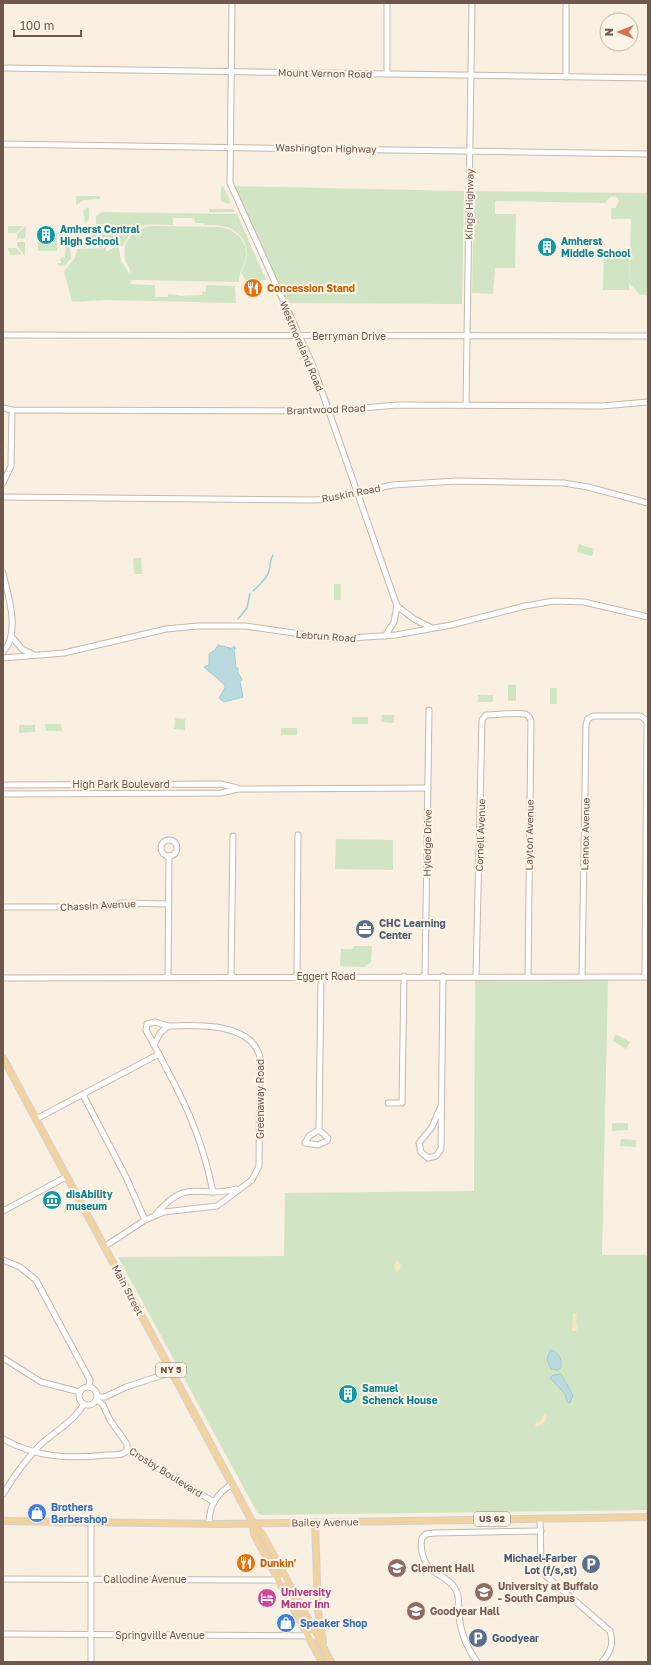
<svg xmlns="http://www.w3.org/2000/svg" width="651" height="1665" font-family="'Golos Text',sans-serif">
	<style>
		.green { fill: #d1e4c3 }
		.sand { fill: #f5e8c0 }
		.water { fill: #b9dbe0; stroke: #a1cad0 }
		.lines { fill: none; stroke-linecap: round; stroke-linejoin: round }
		.stream { stroke: #a1cad0; stroke-width: 1.5 }
		.minor-casing { stroke: #c8b7ab; stroke-width: 7 }
		.major-casing { stroke: #d6d0cd; stroke-width: 8 }
		.minor { stroke: #fff; stroke-width: 5 }
		.major { stroke: #f1d2a1; stroke-width: 6 }
		.labels { text-anchor: middle; stroke-width: 4; stroke-linejoin: round; paint-order: stroke }
		.shield { fill: #fdf4e8; stroke: #99867b; stroke-width: 1 }
		.shield-label { font-size: 9px; font-weight: bold; fill: #6e574c }
		.street-label { font-size: 10px; fill: #6e574c; stroke: #fdf4e8 }
		.culture-label { font-size: 10px; font-weight: bold; fill: #0d838f; stroke: #fdf4e8; text-anchor: start }
		.food-label { font-size: 10px; font-weight: bold; fill: #c56008; stroke: #fdf4e8; text-anchor: start }
		.service-label { font-size: 10px; font-weight: bold; fill: #4e5e75; stroke: #fdf4e8; text-anchor: start }
		.shop-label { font-size: 10px; font-weight: bold; fill: #366cbe; stroke: #fdf4e8; text-anchor: start }
		.education-label { font-size: 10px; font-weight: bold; fill: #785e54; stroke: #fdf4e8; text-anchor: start }
		.hotel-label { font-size: 10px; font-weight: bold; fill: #b23c85; stroke: #fdf4e8; text-anchor: start }
	</style>
	<rect width="100%" height="100%" fill="#f9f0e2"/>
	<g class="green">
		<polygon points="223,186 230,201 229,204 221,201 221,187"/>
		<polygon points="234,186 464,191 462,304 288,303 238,194 234,191"/>
		<polygon points="474,191 648,193 648,295 640,295 629,283 631,219 611,219 611,208 616,208 619,200 616,196 610,197 607,200 606,203 495,201 495,214 516,214 515,268 495,268 493,294 472,293"/>
		<polygon points="76,196 100,196 100,199 84,200 76,205"/>
		<polygon points="87,207 89,208 89,219 85,223 83,211"/>
		<polygon points="209,209 233,209 235,212 209,212"/>
		<path d="M102 212 237 214 266 280 246 281 241 272C252 255 247 234 227 227 220 225 212 225 204 225V223H195L194 218H173V225C149 225 136 220 123 246L105 244 89 245 88 237 96 225V216Z"/>
		<polygon points="8,226 22,226 22,227 16,233 8,233"/>
		<polygon points="26,226 25,238 17,239 17,234"/>
		<path d="M151 226 221 227C237 230 250 244 245 261 242 271 239 270 239 282L131 280 130 284 155 285V297H168V294L179 295 180 296 202 295V292H206V285L235 286 236 303 105 300 72 302 64 271 75 258 77 249 106 248V252L113 248H119L121 261 130 274C131 269 127 265 125 259 122 241 133 229 151 226Z"/>
		<rect x="38" y="231" width="19" height="20"/>
		<polygon points="67,231 69,231 71,258 65,266 57,265 57,263 61,263 60,258 65,257"/>
		<polygon points="17,242 25,242 25,256 17,246"/>
		<polygon points="8,248 16,248 22,254 10,255"/>
		<polygon points="604,249 629,250 629,290 603,290"/>
		<polygon points="579,544 594,549 592,556 577,552"/>
		<polygon points="133,558 141,558 142,574 134,574"/>
		<rect x="334" y="584" width="7" height="16"/>
		<rect x="508" y="685" width="8" height="16"/>
		<rect x="550" y="688" width="7" height="16"/>
		<rect x="478" y="695" width="15" height="7"/>
		<polygon points="382,715 394,715 394,723 381,722"/>
		<rect x="352" y="717" width="16" height="7"/>
		<polygon points="175,718 185,719 185,730 174,729"/>
		<polygon points="45,724 61,724 62,731 46,731"/>
		<polygon points="19,725 35,725 35,732 19,733"/>
		<rect x="281" y="728" width="16" height="7"/>
		<polygon points="336,839 393,840 393,870 335,869"/>
		<polygon points="354,946 372,946 371,962 364,967 340,966 341,948 342,949 352,949"/>
		<polygon points="475,980 608,980 602,1255 648,1255 648,1510 261,1515 257,1512 118,1257 284,1256 285,1193 474,1191"/>
		<polygon points="616,1034 630,1042 626,1049 613,1041"/>
		<polygon points="612,1123 628,1123 628,1130 612,1131"/>
		<polygon points="621,1139 636,1140 636,1147 620,1146"/>
	</g>
	<g class="sand">
		<polygon points="397,1260 401,1264 399,1271 397,1272 395,1271 394,1265"/>
		<polygon points="573,1313 577,1313 576,1321 578,1326 576,1331 572,1331"/>
		<polygon points="544,1414 546,1413 547,1416 545,1422 536,1427 535,1424 541,1420"/>
	</g>
	<g class="water">
		<polygon points="218,645 230,648 229,650 234,646 236,648 234,649 236,668 238,668 238,673 242,679 240,682 243,697 224,702 219,698 225,688 225,685 204,667 209,665 209,654 215,650"/>
		<path d="M551 1350C559 1353 562 1358 561 1368L558 1370 551 1369C547 1358 545 1360 551 1350Z"/>
		<polygon points="561,1374 573,1395 570,1403 567,1402 565,1394 550,1378 553,1375"/>
	</g>
	<g class="lines">
		<g class="stream">
			<path d="M253 591C259 585 267 579 269 571 271 565 269 561 273 555"/>
			<polyline points="238,619 247,608 250,593"/>
		</g>
		<g class="minor-casing">
			<g id="minor">
				<polyline points="232,3 230,183 313,366 397,606 394,622 385,636"/>
				<polyline points="3,68 648,78"/>
				<polyline points="387,74 387,3"/>
				<polyline points="566,77 566,3"/>
				<polyline points="3,144 648,154"/>
				<polyline points="3,335 648,336"/>
				<polyline points="466,405 472,3"/>
				<polyline points="3,408 12,410 329,411 397,405 602,406 648,402"/>
				<polyline points="3,483 11,466 12,410"/>
				<polyline points="3,497 315,500 337,498 392,485 457,481 564,483 588,487 648,503"/>
				<path d="M3 573C8 595 21 633 3 652"/>
				<polyline points="397,606 414,619 432,628"/>
				<polyline points="12,637 22,649 34,655"/>
				<polyline points="3,658 64,653 166,629 198,626 245,626 335,639 396,635 451,625 525,606 554,601 584,602 648,617"/>
				<polyline points="3,785 221,784 237,788"/>
				<polyline points="3,794 221,793 238,789 428,788"/>
				<circle cx="169" cy="848" r="8"/>
				<polyline points="3,907 104,907 122,903 168,904"/>
				<polyline points="297,976 298,835"/>
				<polyline points="425,976 429,710"/>
				<polyline points="168,977 169,856"/>
				<polyline points="231,977 233,836"/>
				<path d="M476 977 482 720 486 715C497 715 516 712 525 714 528 715 530 718 531 721L528 976"/>
				<polyline points="582,977 586,724 588,719 593,716 640,716 645,719 647,723 645,977"/>
				<polyline points="3,978 648,977"/>
				<polyline points="154,1045 146,1030 147,1024 155,1022 168,1026"/>
				<polyline points="83,1095 126,1177 145,1220"/>
				<polyline points="388,1103 402,1103 404,976"/>
				<polyline points="441,1106 432,1127 419,1143 421,1152 428,1158 436,1156 441,1149 443,976"/>
				<polyline points="36,1119 159,1054"/>
				<polyline points="319,1130 309,1136 305,1143 318,1145 327,1141 328,1138 319,1130 321,976"/>
				<polyline points="3,1211 66,1177"/>
				<path d="M156 1214C190 1175 197 1200 236 1189"/>
				<path d="M104 1247 145 1220 164 1212 217 1206 252 1180 259 1166 260 1057C251 1022 196 1025 168 1026L160 1033 154 1045C182 1097 201 1132 213 1192"/>
				<polyline points="3,1260 20,1267 36,1280 90,1380 89,1386"/>
				<polyline points="3,1358 41,1382 80,1392"/>
				<circle cx="88" cy="1396" r="9"/>
				<polyline points="98,1397 105,1397 126,1387 172,1372"/>
				<polyline points="97,1400 103,1405 110,1420 127,1444 127,1450"/>
				<path d="M3 1439C37 1458 70 1459 107 1455 114 1455 123 1456 127 1450"/>
				<polyline points="127,1450 214,1502"/>
				<path d="M3 1494C14 1476 26 1459 41 1444 56 1431 74 1421 84 1404"/>
				<path d="M540 1519 541 1565 546 1576 610 1631C614 1644 611 1651 602 1662"/>
				<path d="M209 1523C209 1505 217 1494 232 1484"/>
				<polyline points="3,1579 286,1580"/>
				<polyline points="3,1634 317,1636"/>
				<polyline points="91,1662 91,1523"/>
				<path d="M477 1662C467 1648 460 1632 459 1614 458 1606 460 1597 456 1590 448 1574 428 1576 423 1556 421 1550 421 1543 422 1538L426 1534 434 1533 541 1531"/>
			</g>
		</g>
		<g class="major-casing">
			<g id="major">
				<polyline points="3,1058 232,1484 253,1523 262,1534 331,1662"/>
				<polyline points="3,1521 220,1524 648,1517"/>
				<polyline points="315,1522 318,1611 323,1642"/>
				<polyline points="253,1523 254,1534 322,1662"/>
			</g>
		</g>
		<use href="#minor" class="minor"/>
		<use href="#major" class="major"/>
	</g>
	<defs>
		<g id="building-disc" transform="scale(1)"><circle r="9.5" fill="#0f9aa8" stroke="#fdf4e8"/><path d="M-4-6H4V6H1V3H-1V6H-4ZM-2.5-4.3h1.7v1.8h-1.7ZM.8-4.3h1.7v1.8H.8ZM-2.5-1h1.7V.8h-1.7ZM.8-1h1.7V.8H.8Z" fill="#fff"/></g>
		<g id="restaurant-disc" transform="scale(1)"><circle r="9.5" fill="#e8710a" stroke="#fdf4e8"/><path d="M-5-6h1v4h1v-4h1v4h1v-4h1v5L-1.5 .5V6h-2V.5L-5-1ZM5-6V6H3V1.5H1.5Q1.5-4 5-6Z" fill="#fff"/></g>
		<g id="office-disc" transform="scale(1)"><circle r="9.5" fill="#5c6f8a" stroke="#fdf4e8"/><path d="M-6-3h4V-5.5h4V-3h4V5H-6ZM-1-4.5V-3h2v-1.5ZM-6 0V1H6V0Z" fill="#fff"/></g>
		<g id="museum-disc" transform="scale(1)"><circle r="9.5" fill="#0f9aa8" stroke="#fdf4e8"/><path d="M0-6L6-3V-2H-6V-3ZM-5-1h2V3h-2ZM-1-1h2V3h-2ZM3-1h2V3H3ZM-6 4H6V6H-6Z" fill="#fff"/></g>
		<g id="shop-disc" transform="scale(1)"><circle r="9.5" fill="#3f7fe0" stroke="#fdf4e8"/><path d="M-5-2.5h2.3a2.7 3.5 0 0 1 5.4 0H5L5.5 6h-11ZM-1.5-2.5h3a1.5 2.3 0 0 0-3 0Z" fill="#fff"/></g>
		<g id="parking-disc" transform="scale(1)"><circle r="9.5" fill="#5c6f8a" stroke="#fdf4e8"/><path d="M-3.5-5.5H1a3.5 3.5 0 0 1 0 7H-1V5.5H-3.5ZM-1-3.4V-.6H.8a1.4 1.4 0 0 0 0-2.8Z" fill="#fff"/></g>
		<g id="university-disc" transform="scale(1)"><circle r="9.5" fill="#8d6e63" stroke="#fdf4e8"/><path d="M0-5L7-2L0 1L-7-2ZM-4 1L0 2.5L4 1V4Q0 6-4 4Z" fill="#fff"/></g>
		<g id="hotel-disc" transform="scale(1)"><circle r="9.5" fill="#d1479c" stroke="#fdf4e8"/><path d="M-6-4.5h1.5V1H6V5H4.5V3h-9V5H-6ZM-4 0a1.8 1.8 0 1 1 3.6 0ZM.5 0V-2.5h3Q6-2.5 6 0Z" fill="#fff"/></g>
	</defs>
	<g fill-rule="evenodd">
		<use href="#building-disc" x="46" y="235"/>
		<use href="#building-disc" x="547" y="247"/>
		<use href="#restaurant-disc" x="253" y="288"/>
		<use href="#office-disc" x="365" y="929"/>
		<use href="#museum-disc" x="52" y="1200"/>
		<use href="#building-disc" x="348" y="1394"/>
		<use href="#shop-disc" x="37" y="1513"/>
		<use href="#restaurant-disc" x="246" y="1563"/>
		<use href="#parking-disc" x="591" y="1564"/>
		<use href="#university-disc" x="397" y="1568"/>
		<use href="#university-disc" x="484" y="1592"/>
		<use href="#hotel-disc" x="267" y="1598"/>
		<use href="#university-disc" x="416" y="1611"/>
		<use href="#shop-disc" x="286" y="1623"/>
		<use href="#parking-disc" x="478" y="1638"/>
	</g>
	<g class="labels">
		<g class="shield">
			<rect x="156" y="1363" width="30" height="14" rx="3"/>
			<rect x="474" y="1512" width="36" height="14" rx="3"/>
		</g>
		<g class="shield-label">
			<text x="171" y="1373">NY 5</text>
			<text x="492" y="1522">US 62</text>
		</g>
		<g class="street-label">
			<text transform="translate(325 73) rotate(1)" y="4">Mount Vernon Road</text>
			<text transform="translate(326 148) rotate(1)" y="4">Washington Highway</text>
			<text transform="translate(469 204) rotate(-89)" y="4">Kings Highway</text>
			<text x="349" y="340">Berryman Drive</text>
			<text transform="translate(302 346) rotate(67)" y="4">Westmoreland Road</text>
			<text transform="translate(326 409) rotate(-2)" y="4">Brantwood Road</text>
			<text transform="translate(351 493) rotate(-11)" y="4">Ruskin Road</text>
			<text transform="translate(326 636) rotate(4)" y="4">Lebrun Road</text>
			<text x="121" y="788">High Park Boulevard</text>
			<text transform="translate(585 834) rotate(-89)" y="4">Lennox Avenue</text>
			<text transform="translate(480 835) rotate(-88)" y="4">Cornell Avenue</text>
			<text transform="translate(529 835) rotate(-89)" y="4">Layton Avenue</text>
			<text transform="translate(427 843) rotate(-89)" y="4">Hyledge Drive</text>
			<text transform="translate(98 905) rotate(-3)" y="4">Chassin Avenue</text>
			<text x="326" y="980">Eggert Road</text>
			<text transform="translate(260 1099) rotate(-90)" y="4">Greenaway Road</text>
			<text transform="translate(128 1290) rotate(62)" y="4">Main Street</text>
			<text transform="translate(166 1472) rotate(32)" y="4">Crosby Boulevard</text>
			<text transform="translate(325 1522) rotate(-1)" y="4">Bailey Avenue</text>
			<text x="145" y="1583">Callodine Avenue</text>
			<text x="160" y="1639">Springville Avenue</text>
		</g>
		<g class="culture-label">
			<text x="60" y="233">Amherst Central<tspan x="60" dy="12">High School</tspan></text>
			<text x="561" y="245">Amherst<tspan x="561" dy="12">Middle School</tspan></text>
			<text x="66" y="1198">disAbility<tspan x="66" dy="12">museum</tspan></text>
			<text x="362" y="1392">Samuel<tspan x="362" dy="12">Schenck House</tspan></text>
		</g>
		<g class="food-label">
			<text x="267" y="292">Concession Stand</text>
			<text x="260" y="1567">Dunkin'</text>
		</g>
		<g class="service-label">
			<text x="379" y="927">CHC Learning<tspan x="379" dy="12">Center</tspan></text>
			<text x="577" y="1562" text-anchor="end">Michael-Farber<tspan x="577" dy="12">Lot (f/s,st)</tspan></text>
			<text x="492" y="1642">Goodyear</text>
		</g>
		<g class="shop-label">
			<text x="51" y="1511">Brothers<tspan x="51" dy="12">Barbershop</tspan></text>
			<text x="300" y="1627">Speaker Shop</text>
		</g>
		<g class="education-label">
			<text x="411" y="1572">Clement Hall</text>
			<text x="498" y="1590">University at Buffalo<tspan x="498" dy="12">- South Campus</tspan></text>
			<text x="430" y="1615">Goodyear Hall</text>
		</g>
		<g class="hotel-label">
			<text x="281" y="1596">University<tspan x="281" dy="12">Manor Inn</tspan></text>
		</g>
	</g>
	<rect width="651" height="1665" fill="none" stroke="#6e574c" stroke-width="8"/>
	<g transform="translate(619 32) rotate(270)"><circle r="19" fill="#fdf4e8" stroke="#c4b5aa"/>
	<path d="M0-3L7 15L0 10L-7 15Z" fill="#d66f54"/>
	<text y="-6" font-size="11" font-weight="bold" text-anchor="middle" fill="#6e574c">N</text>
	</g>
	<path d="M14 30v6h67v-6" fill="none" stroke="#6e574c" stroke-width="2"/>
	<text x="20" y="30" font-size="12" fill="#6e574c" stroke="#fdf4e8" stroke-width="3" paint-order="stroke">100 m</text>
</svg>
